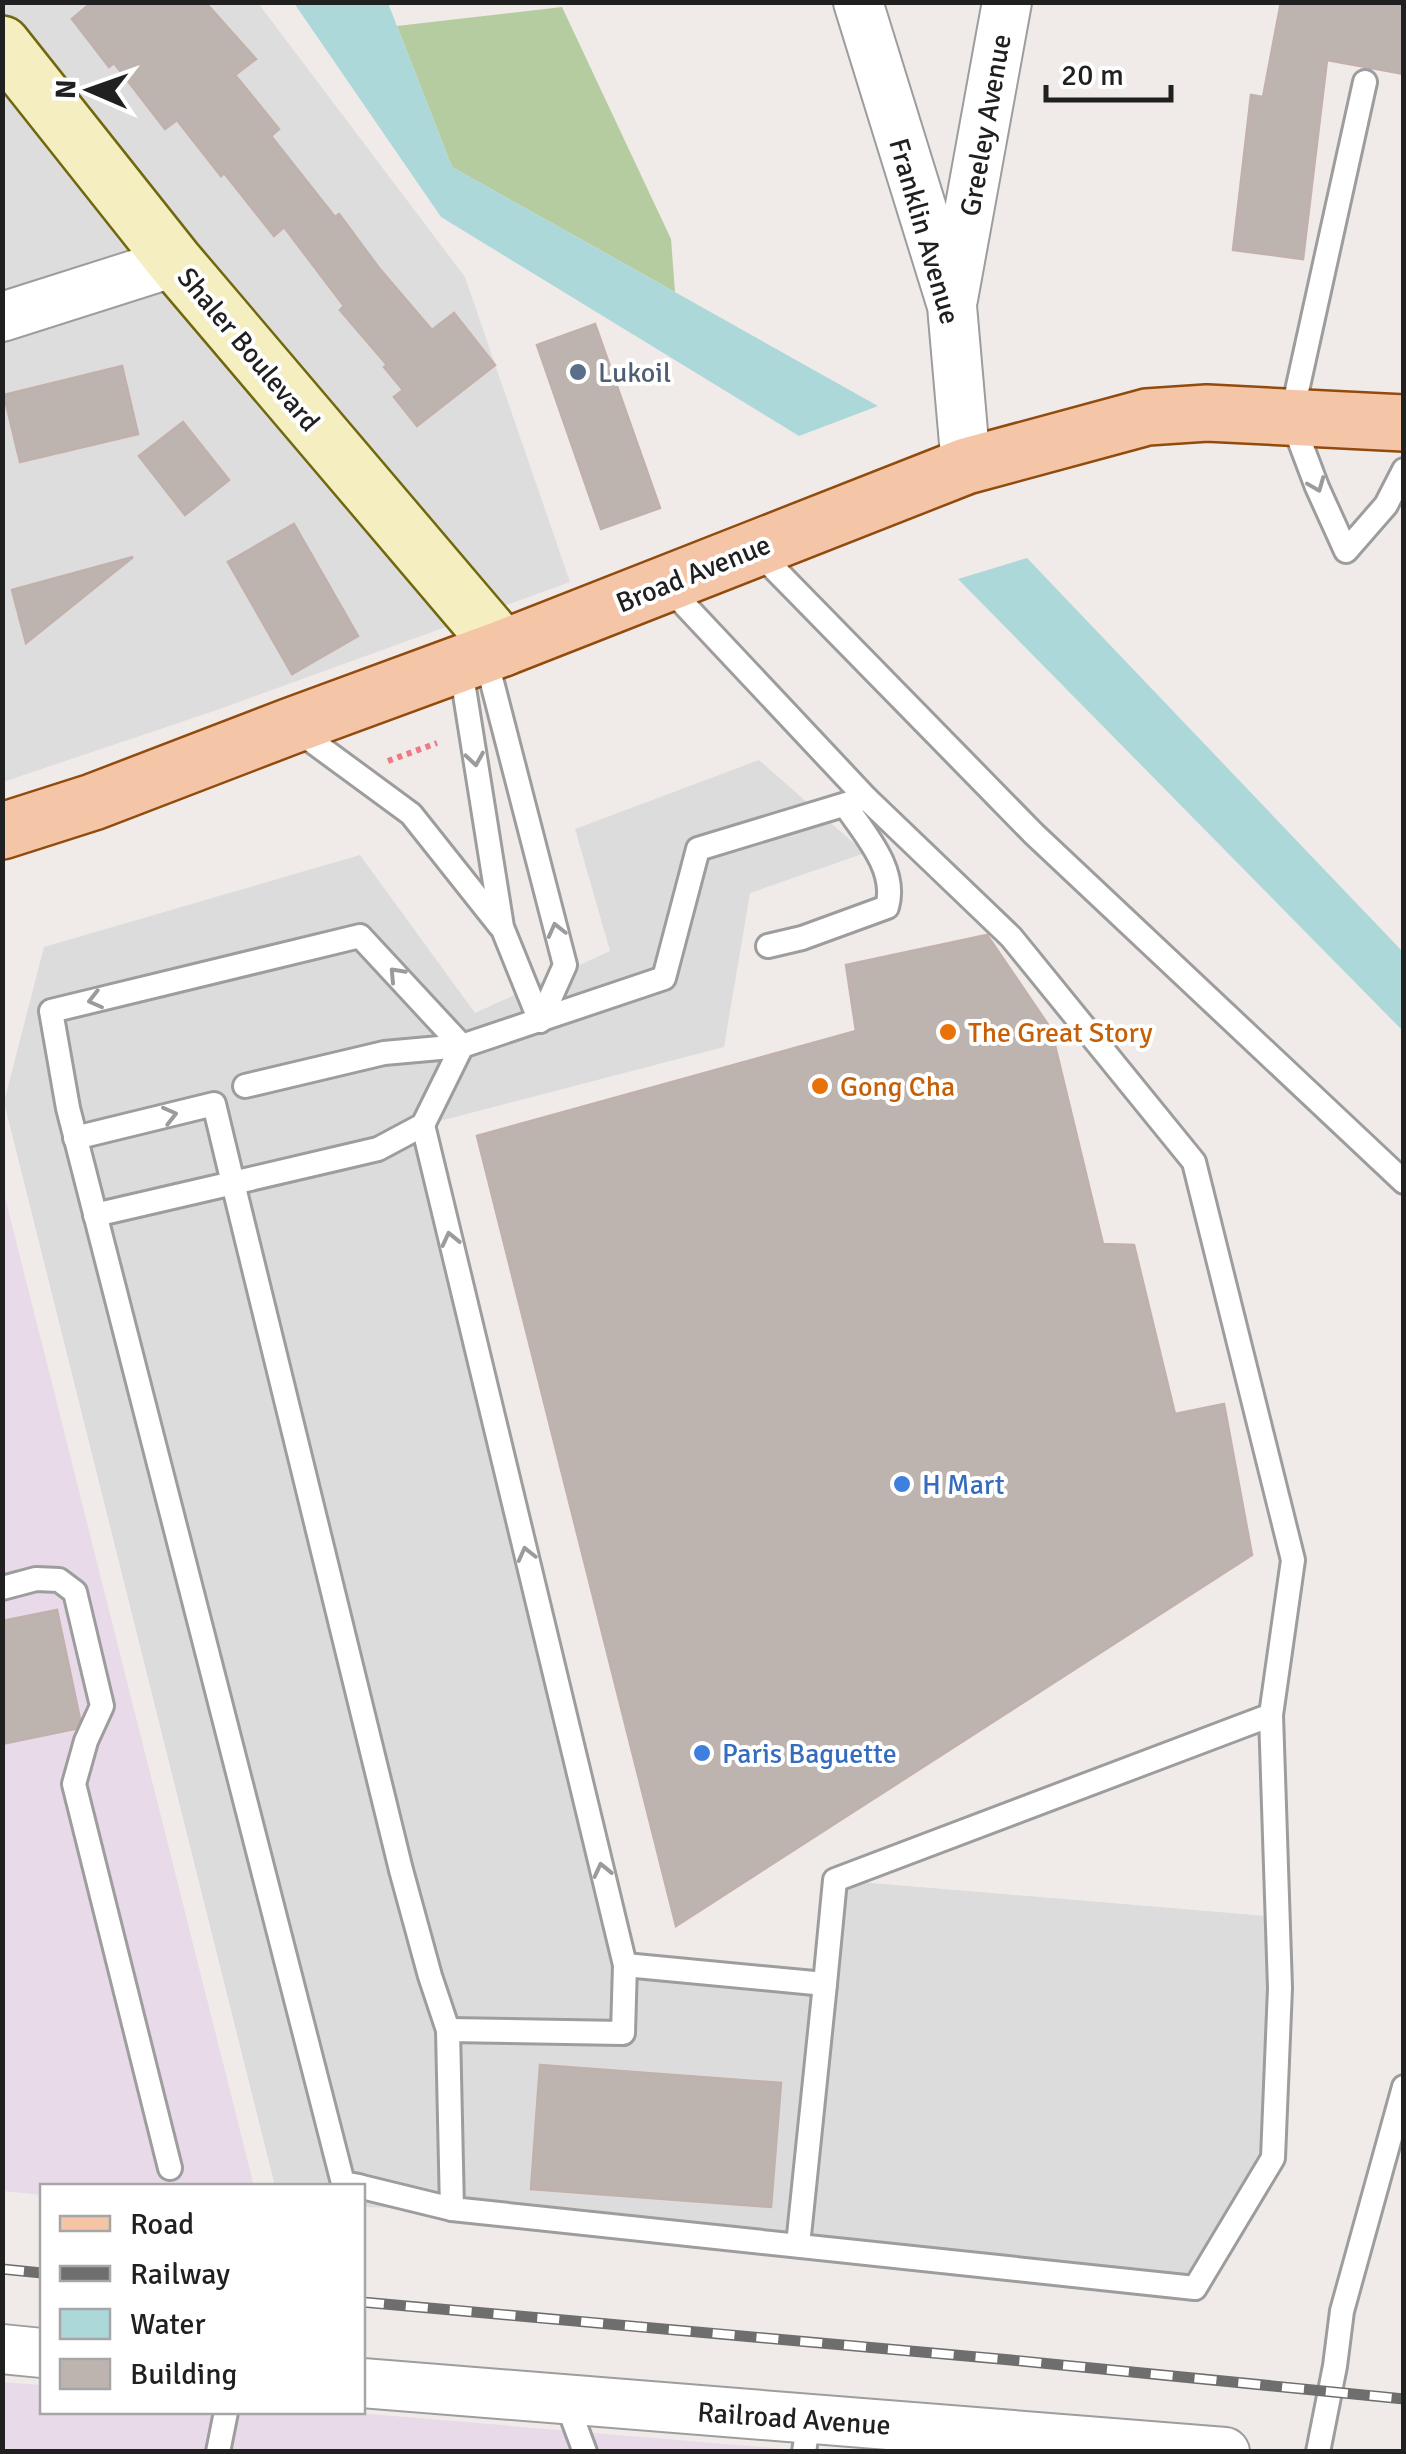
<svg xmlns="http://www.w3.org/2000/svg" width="1406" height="2454" font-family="Signika,sans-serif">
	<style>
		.residential { fill: #dedddd }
		.industrial { fill: #e8dae8 }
		.forest { fill: #b5cca0 }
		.parking { fill: #dcdcdc }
		.water { fill: #acd8da }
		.building { fill: #bdb4b0; stroke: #c1b0ab; stroke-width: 2.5 }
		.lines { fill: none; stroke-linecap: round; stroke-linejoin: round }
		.lane-casing { stroke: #9d9d9d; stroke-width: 28 }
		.street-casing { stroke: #9d9d9d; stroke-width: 52 }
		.secondary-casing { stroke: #71680e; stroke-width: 60 }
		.primary-casing { stroke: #914b0c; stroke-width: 60 }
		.path { stroke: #ef7984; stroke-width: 6; stroke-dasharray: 5 5; stroke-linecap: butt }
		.lane { stroke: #fff; stroke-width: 22 }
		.street { stroke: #fff; stroke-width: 48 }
		.secondary { stroke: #f5eec0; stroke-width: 55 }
		.primary { stroke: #f5c5a7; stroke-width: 55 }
		.rail-casing { stroke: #6e6e6e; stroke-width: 11 }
		.rail { stroke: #fff; stroke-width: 8; stroke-dasharray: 22; stroke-linecap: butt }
		.oneway { stroke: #9b9b9b }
		.service-dot { fill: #5c6f8a; stroke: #fff; stroke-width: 4 }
		.food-dot { fill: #e8710a; stroke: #fff; stroke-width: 4 }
		.shop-dot { fill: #3f7fe0; stroke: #fff; stroke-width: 4 }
		.labels { text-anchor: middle; stroke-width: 8; stroke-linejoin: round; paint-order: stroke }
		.street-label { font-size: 28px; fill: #202020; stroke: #fff }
		.service-label { font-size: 28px; fill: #4e5e75; stroke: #fff; text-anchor: start }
		.food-label { font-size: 28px; fill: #c56008; stroke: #fff; text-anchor: start }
		.shop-label { font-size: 28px; fill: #366cbe; stroke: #fff; text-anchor: start }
	</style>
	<rect width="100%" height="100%" fill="#f0ebe8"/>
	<polygon class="residential" points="2,3 258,3 465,277 570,582 214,711 3,782"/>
	<g class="industrial">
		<polygon points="2,1185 254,2186 42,2186 42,2195 3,2191"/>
		<polygon points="2,2382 42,2385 42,2412 346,2412 809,2451 3,2451"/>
	</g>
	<polygon class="forest" points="562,7 671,239 675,292 452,167 397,26"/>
	<polygon class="parking" points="759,760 865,853 750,893 724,1047 424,1125 625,1965 824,1984 835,1880 1278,1917 1273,2158 1195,2288 452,2209 363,2207 362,2186 275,2186 4,1102 44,947 360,855 475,1013 610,951 575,829"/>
	<g class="water">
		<polygon points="294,3 388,3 452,167 878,406 799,436 441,217"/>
		<polygon points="1027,558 1403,952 1403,1031 958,579"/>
	</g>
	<g class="building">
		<polygon points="92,2 205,2 256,59 235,75 279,129 271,136 335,217 339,214 379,268 432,330 454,313 495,365 417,426 394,397 403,390 384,367 387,365 340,310 344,306 284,227 274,236 224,173 221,176 177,120 165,129 114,63 109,67 72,19"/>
		<polygon points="1281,2 1404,2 1404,74 1327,60 1303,259 1233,250 1251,95 1263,97"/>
		<polygon points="595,324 660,508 601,529 537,345"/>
		<polygon points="122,366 138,434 20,462 4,395"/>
		<polygon points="183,422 229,480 185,515 139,456"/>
		<polygon points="294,524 358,636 292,674 228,562"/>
		<polygon points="133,557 26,643 12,590"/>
		<polygon points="987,935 1051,1029 1103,1244 1134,1245 1175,1414 1224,1404 1252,1555 676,1926 477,1136 856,1031 846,965"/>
		<polygon points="57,1610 80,1719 75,1729 2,1744 2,1621"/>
		<polygon points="540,2065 781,2083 771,2207 531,2189"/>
	</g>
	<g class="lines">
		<g class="lane-casing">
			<g id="lane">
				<polyline points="1365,82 1291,418 1317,487 1346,551 1386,505 1404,470"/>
				<polyline points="755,549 1034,834 1404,1182"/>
				<polyline points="485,655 565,965 540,1021"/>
				<polyline points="460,663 502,927 540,1021"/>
				<polyline points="294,728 411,814 500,926"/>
				<path d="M768 946 802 938 887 907C898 870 864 833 845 805"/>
				<polyline points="245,1086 384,1053 462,1046"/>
				<polyline points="423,1125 625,1965 623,2033 448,2030 452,2209 1195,2288 1273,2158 1280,1988 1271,1715 1293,1560 1194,1162 1011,937 866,798 665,584"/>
				<polyline points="75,1138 214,1104 233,1183 378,1149 423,1125 462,1046 664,978 698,849 866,798"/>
				<polyline points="95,1215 233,1183 401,1870 430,1976 448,2030"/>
				<polyline points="2,1588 36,1579 59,1580 75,1592 102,1706 86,1741 74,1784 170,2168"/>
				<polyline points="625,1965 825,1984 835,1880 1271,1715"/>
				<polyline points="359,2186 343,2183 68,1108 51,1011 360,936 462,1046"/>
				<polyline points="362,2187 452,2209"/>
				<polyline points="798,2245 825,1984"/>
				<polyline points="566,2401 585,2452"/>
				<polyline points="218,2452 226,2412"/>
				<polyline points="804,2452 809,2419"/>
				<polyline points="1318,2452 1335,2366 1342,2311 1404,2087"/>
			</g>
		</g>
		<g class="street-casing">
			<g id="street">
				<polyline points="858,2 952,306 966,466"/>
				<polyline points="953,299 1007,2"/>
				<polyline points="2,317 175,262"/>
				<polyline points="2,2349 42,2353"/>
				<polyline points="362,2383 1225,2452"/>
			</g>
		</g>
		<g class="secondary-casing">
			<polyline id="secondary" points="2,44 175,262 503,648"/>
		</g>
		<g class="primary-casing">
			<polyline id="primary" points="2,831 93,802 291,726 503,648 966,466 1147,417 1207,413 1404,423"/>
		</g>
		<polyline class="path" points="388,761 437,743"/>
		<use href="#lane" class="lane"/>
		<use href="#street" class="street"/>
		<use href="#secondary" class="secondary"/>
		<use href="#primary" class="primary"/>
		<g class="rail-casing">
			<g id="rail">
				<polyline points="2,2269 42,2273"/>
				<polyline points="362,2302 1011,2360 1404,2399"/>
			</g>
		</g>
		<use href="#rail" class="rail"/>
	</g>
	<defs><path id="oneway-chevron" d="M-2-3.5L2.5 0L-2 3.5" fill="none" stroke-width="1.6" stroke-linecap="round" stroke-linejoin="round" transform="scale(2.5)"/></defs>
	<g class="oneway">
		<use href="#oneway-chevron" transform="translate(1317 485) rotate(68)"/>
		<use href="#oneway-chevron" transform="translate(475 759) rotate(81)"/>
		<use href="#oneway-chevron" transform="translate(556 930) rotate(-104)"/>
		<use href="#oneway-chevron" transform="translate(396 974) rotate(-133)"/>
		<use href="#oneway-chevron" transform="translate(95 1000) rotate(166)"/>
		<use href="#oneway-chevron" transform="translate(170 1115) rotate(-14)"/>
		<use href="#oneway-chevron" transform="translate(450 1239) rotate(-103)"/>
		<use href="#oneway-chevron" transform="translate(526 1554) rotate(-104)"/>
		<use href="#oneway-chevron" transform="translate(602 1870) rotate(-103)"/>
	</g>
	<circle class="service-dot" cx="578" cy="372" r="10"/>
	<g class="food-dot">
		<circle cx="948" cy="1032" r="10"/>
		<circle cx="820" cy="1086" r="10"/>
	</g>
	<g class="shop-dot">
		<circle cx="902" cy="1484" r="10"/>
		<circle cx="702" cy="1753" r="10"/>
	</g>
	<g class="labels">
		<g class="street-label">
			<text transform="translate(985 125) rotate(-80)" y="10">Greeley Avenue</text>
			<text transform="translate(925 231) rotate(74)" y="10">Franklin Avenue</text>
			<text transform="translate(249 349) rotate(50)" y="10">Shaler Boulevard</text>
			<text transform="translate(693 573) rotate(-22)" y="10">Broad Avenue</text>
			<text transform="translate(794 2418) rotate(4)" y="10">Railroad Avenue</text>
		</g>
		<g class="service-label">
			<text x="598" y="382">Lukoil</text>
		</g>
		<g class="food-label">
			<text x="968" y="1042">The Great Story</text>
			<text x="840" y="1096">Gong Cha</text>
		</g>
		<g class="shop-label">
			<text x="922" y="1494">H Mart</text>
			<text x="722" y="1763">Paris Baguette</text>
		</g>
	</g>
	<rect width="1406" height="2454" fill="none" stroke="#202020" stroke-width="10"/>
	<rect x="40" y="2184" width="325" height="230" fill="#ffffff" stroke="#a6a6a6" stroke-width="2.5"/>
	<rect x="60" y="2216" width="50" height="15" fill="#f5c5a7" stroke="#a6a6a6" stroke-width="2.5"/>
	<text x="130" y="2234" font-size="30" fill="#202020">Road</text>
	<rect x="60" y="2266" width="50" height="15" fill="#6e6e6e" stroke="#a6a6a6" stroke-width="2.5"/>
	<text x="130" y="2284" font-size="30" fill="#202020">Railway</text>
	<rect x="60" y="2309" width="50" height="30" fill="#acd8da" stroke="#a6a6a6" stroke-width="2.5"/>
	<text x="130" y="2334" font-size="30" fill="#202020">Water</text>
	<rect x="60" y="2359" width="50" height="30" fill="#bdb4b0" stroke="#a6a6a6" stroke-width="2.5"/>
	<text x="130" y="2384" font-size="30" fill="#202020">Building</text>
	<g transform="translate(90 90) rotate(272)" stroke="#ffffff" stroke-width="8" paint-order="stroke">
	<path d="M0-8L18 38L0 25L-18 38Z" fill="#202020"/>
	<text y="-15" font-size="28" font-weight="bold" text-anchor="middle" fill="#202020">N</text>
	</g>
	<path d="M1046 85v15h125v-15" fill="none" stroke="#202020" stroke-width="5"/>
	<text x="1061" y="85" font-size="30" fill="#202020" stroke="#ffffff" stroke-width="8" paint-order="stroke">20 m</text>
</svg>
